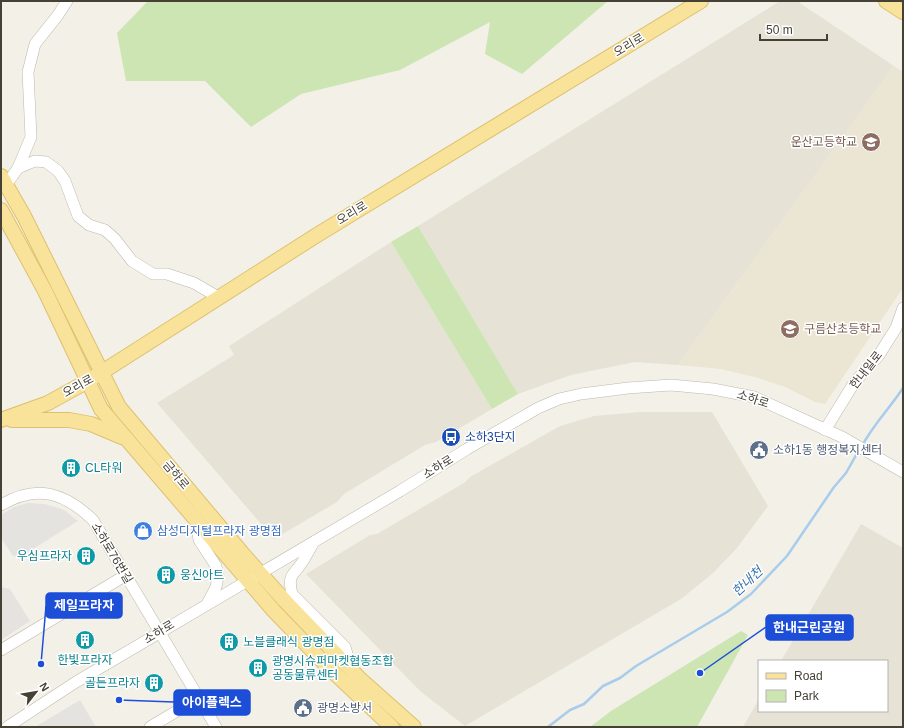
<svg xmlns="http://www.w3.org/2000/svg" width="904" height="728" font-family="Arial,'Noto Sans KR',sans-serif">
	<style>
		.residential { fill: #e7e2d6 }
		.education { fill: #ebe6d3 }
		.green { fill: #cce5b3 }
		.parking { fill: #e4e3df }
		.lines { fill: none; stroke-linecap: round; stroke-linejoin: round }
		.stream { stroke: #a7ccec; stroke-width: 2.5 }
		.minor-casing { stroke: #beb8ab; stroke-width: 12 }
		.major-casing { stroke: #ddc16c; stroke-width: 16 }
		.minor { stroke: #fff; stroke-width: 11 }
		.major { stroke: #f9e39b; stroke-width: 14 }
		.labels { text-anchor: middle; stroke-width: 3; stroke-linejoin: round; paint-order: stroke }
		.street-label { font-size: 12px; fill: #464137; stroke: #fff }
		.education-label { font-size: 12px; fill: #785e54; stroke: #fff; text-anchor: end }
		.transit-label { font-size: 12px; fill: #164399; stroke: #fff; text-anchor: start }
		.service-label { font-size: 12px; fill: #4e5e75; stroke: #fff; text-anchor: start }
		.culture-label { font-size: 12px; fill: #0d838f; stroke: #fff; text-anchor: start }
		.shop-label { font-size: 12px; fill: #366cbe; stroke: #fff; text-anchor: start }
		.water-label { font-size: 13px; font-style: italic; fill: #3574ac; stroke: #fff }
		.leader { fill: none; stroke: #1d4ed8; stroke-width: 1.5 }
		.callout-dot { fill: #1d4ed8; stroke: #fff; stroke-width: 1.5 }
		.callout { fill: #1d4ed8; stroke: #1d4ed8; stroke-width: 1.5 }
		.callout-label { font-size: 13px; text-anchor: middle; font-weight: bold; fill: #fff }
	</style>
	<rect width="100%" height="100%" fill="#f3f0e8"/>
	<g class="residential">
		<polygon points="780,1 797,1 894,66 678,365 635,362 571,375 518,394 418,226"/>
		<polygon points="391,242 492,409 436,442 425,445 344,494 337,502 274,539 157,403 234,355 229,346"/>
		<polygon points="640,412 712,412 768,506 737,548 713,573 681,599 465,726 420,691 306,574 370,535 377,534 464,483 470,477 560,426 594,416"/>
		<polygon points="861,524 903,548 903,727 743,727 759,699 759,711 887,711 887,661 781,661"/>
	</g>
	<polygon class="education" points="894,66 903,72 903,288 825,404 815,402 785,387 758,378 721,369 678,365"/>
	<g class="green">
		<polygon points="148,1 608,1 522,74 485,54 490,22 400,70 301,94 251,127 205,81 126,81 117,33"/>
		<polygon points="418,226 518,394 492,409 391,242"/>
		<polygon points="741,631 748,635 697,727 590,727 611,711"/>
	</g>
	<g class="parking">
		<polygon points="28,503 45,504 64,510 78,521 20,557 13,556 1,538 1,515 14,507"/>
		<polygon points="1,587 10,589 30,621 1,640"/>
		<polygon points="80,700 96,727 35,727"/>
	</g>
	<g class="lines">
		<g class="stream">
			<path d="M862 446C873 425 890 408 903 388"/>
			<polyline points="548,727 570,710 584,704 603,686 620,678 636,666 727,612 751,594 787,556 834,487 846,473 859,450"/>
		</g>
		<g class="minor-casing">
			<g id="minor">
				<polyline points="67,1 58,15 35,44 28,72 31,137 18,168 35,161 46,162 58,171 65,181 78,216 89,225 105,230 115,239 132,261 153,274 167,274 194,283 218,297"/>
				<polyline points="6,185 18,168"/>
				<polyline points="825,430 854,383 879,355 896,328 903,308"/>
				<path d="M1 505C36 484 64 492 93 520L216 727"/>
				<polyline points="196,521 199,540 216,566 218,577 216,587 207,604"/>
				<path d="M314 542C310 548 307 555 303 561 294 576 287 573 292 594L345 647 352 670"/>
				<polyline points="1,650 126,575"/>
				<polyline points="7,727 76,682 400,491 467,449 538,408 559,399 581,394 628,388 671,385 713,389 754,397 842,437 903,472"/>
				<polyline points="150,727 199,698"/>
			</g>
		</g>
		<g class="major-casing">
			<g id="major">
				<polyline points="886,1 903,12"/>
				<polyline points="1,176 24,216 119,407 242,553 285,601 360,679 414,727"/>
				<polyline points="1,210 45,291 101,409 274,611 330,669 392,727"/>
				<polyline points="1,420 48,403 88,381 317,235 701,1"/>
				<polyline points="12,420 69,420 91,424 122,437"/>
			</g>
		</g>
		<use href="#minor" class="minor"/>
		<use href="#major" class="major"/>
	</g>
	<defs>
		<g id="school-disc" transform="scale(1)"><circle r="9.5" fill="#8d6e63" stroke="#fff"/><path d="M0-5L7-2L0 1L-7-2ZM-4 1L0 2.5L4 1V4Q0 6-4 4Z" fill="#fff"/></g>
		<g id="bus-disc" transform="scale(1)"><circle r="9.5" fill="#1a4fb4" stroke="#fff"/><path d="M-5-6H5V4H4V6H2V4H-2V6H-4V4H-5ZM-3.5-4V0h7V-4ZM-3.5 1.2v1.5H-2V1.2ZM2 1.2v1.5H3.5V1.2Z" fill="#fff"/></g>
		<g id="civic-disc" transform="scale(1)"><circle r="9.5" fill="#5c6f8a" stroke="#fff"/><path d="M-.6-6.5H3V-4.5H.6V-3L4-1V1h2V6H-6V1h2V-1L-.6-3ZM-1.2 2.5V6h2.4V2.5Z" fill="#fff"/></g>
		<g id="building-disc" transform="scale(1)"><circle r="9.5" fill="#0f9aa8" stroke="#fff"/><path d="M-4-6H4V6H1V3H-1V6H-4ZM-2.5-4.3h1.7v1.8h-1.7ZM.8-4.3h1.7v1.8H.8ZM-2.5-1h1.7V.8h-1.7ZM.8-1h1.7V.8H.8Z" fill="#fff"/></g>
		<g id="shop-disc" transform="scale(1)"><circle r="9.5" fill="#3f7fe0" stroke="#fff"/><path d="M-5-2.5h2.3a2.7 3.5 0 0 1 5.4 0H5L5.5 6h-11ZM-1.5-2.5h3a1.5 2.3 0 0 0-3 0Z" fill="#fff"/></g>
	</defs>
	<g fill-rule="evenodd">
		<use href="#school-disc" x="871" y="142"/>
		<use href="#school-disc" x="790" y="329"/>
		<use href="#bus-disc" x="451" y="437"/>
		<use href="#civic-disc" x="759" y="450"/>
		<use href="#building-disc" x="71" y="468"/>
		<use href="#shop-disc" x="143" y="531"/>
		<use href="#building-disc" x="86" y="556"/>
		<use href="#building-disc" x="166" y="575"/>
		<use href="#building-disc" x="85" y="640"/>
		<use href="#building-disc" x="229" y="642"/>
		<use href="#building-disc" x="258" y="668"/>
		<use href="#building-disc" x="154" y="683"/>
		<use href="#civic-disc" x="303" y="708"/>
	</g>
	<g class="labels">
		<g class="street-label">
			<text transform="translate(629 45) rotate(-31)" y="4">오리로</text>
			<text transform="translate(352 213) rotate(-31)" y="4">오리로</text>
			<text transform="translate(866 370) rotate(-52)" y="4">한내일로</text>
			<text transform="translate(78 386) rotate(-29)" y="4">오리로</text>
			<text transform="translate(753 399) rotate(18)" y="4">소하로</text>
			<text transform="translate(438 467) rotate(-32)" y="4">소하로</text>
			<text transform="translate(176 475) rotate(50)" y="4">금하로</text>
			<text transform="translate(112 553) rotate(59)" y="4">소하로76번길</text>
			<text transform="translate(159 632) rotate(-31)" y="4">소하로</text>
		</g>
		<g class="education-label">
			<text x="857" y="146">운산고등학교</text>
			<text x="804" y="333" text-anchor="start">구름산초등학교</text>
		</g>
		<g class="transit-label">
			<text x="465" y="441">소하3단지</text>
		</g>
		<g class="service-label">
			<text x="773" y="454">소하1동 행정복지센터</text>
			<text x="317" y="712">광명소방서</text>
		</g>
		<g class="culture-label">
			<text x="85" y="472">CL타워</text>
			<text x="72" y="560" text-anchor="end">우심프라자</text>
			<text x="180" y="579">웅신아트</text>
			<text x="243" y="646">노블클래식 광명점</text>
			<text x="85" y="664" text-anchor="middle">한빛프라자</text>
			<text x="272" y="665">광명시슈퍼마켓협동조합<tspan x="272" dy="14">공동물류센터</tspan></text>
			<text x="140" y="687" text-anchor="end">골든프라자</text>
		</g>
		<g class="shop-label">
			<text x="157" y="535">삼성디지털프라자 광명점</text>
		</g>
		<g class="water-label">
			<text transform="translate(747 581) rotate(-43)" y="5">한내천</text>
		</g>
	</g>
	<path class="leader" d="M41 664L46 606M700 673L766 627M119 700L174 702"/>
	<g class="callout-dot">
		<circle cx="41" cy="664" r="4"/>
		<circle cx="700" cy="673" r="4"/>
		<circle cx="119" cy="700" r="4"/>
	</g>
	<g class="callout">
		<rect x="46" y="593" width="76" height="25" rx="4"/>
		<rect x="766" y="615" width="87" height="25" rx="4"/>
		<rect x="174" y="690" width="76" height="25" rx="4"/>
	</g>
	<g class="callout-label">
		<text x="84" y="610">제일프라자</text>
		<text x="809" y="632">한내근린공원</text>
		<text x="212" y="707">아이플렉스</text>
	</g>
	<rect width="904" height="728" fill="none" stroke="#464137" stroke-width="4"/>
	<rect x="758" y="660" width="130" height="52" fill="#ffffff" stroke="#b5b3af"/>
	<rect x="766" y="673" width="20" height="6" fill="#f9e39b" stroke="#b5b3af"/>
	<text x="794" y="680" font-size="12" fill="#464137">Road</text>
	<rect x="766" y="690" width="20" height="12" fill="#cce5b3" stroke="#b5b3af"/>
	<text x="794" y="700" font-size="12" fill="#464137">Park</text>
	<g transform="translate(36 692) rotate(59)" stroke="#ffffff" stroke-width="3" paint-order="stroke">
	<path d="M0-3L7 15L0 10L-7 15Z" fill="#464137"/>
	<text y="-6" font-size="11" font-weight="bold" text-anchor="middle" fill="#464137">N</text>
	</g>
	<path d="M760 34v6h67v-6" fill="none" stroke="#464137" stroke-width="2"/>
	<text x="766" y="34" font-size="12" fill="#464137" stroke="#ffffff" stroke-width="3" paint-order="stroke">50 m</text>
</svg>
